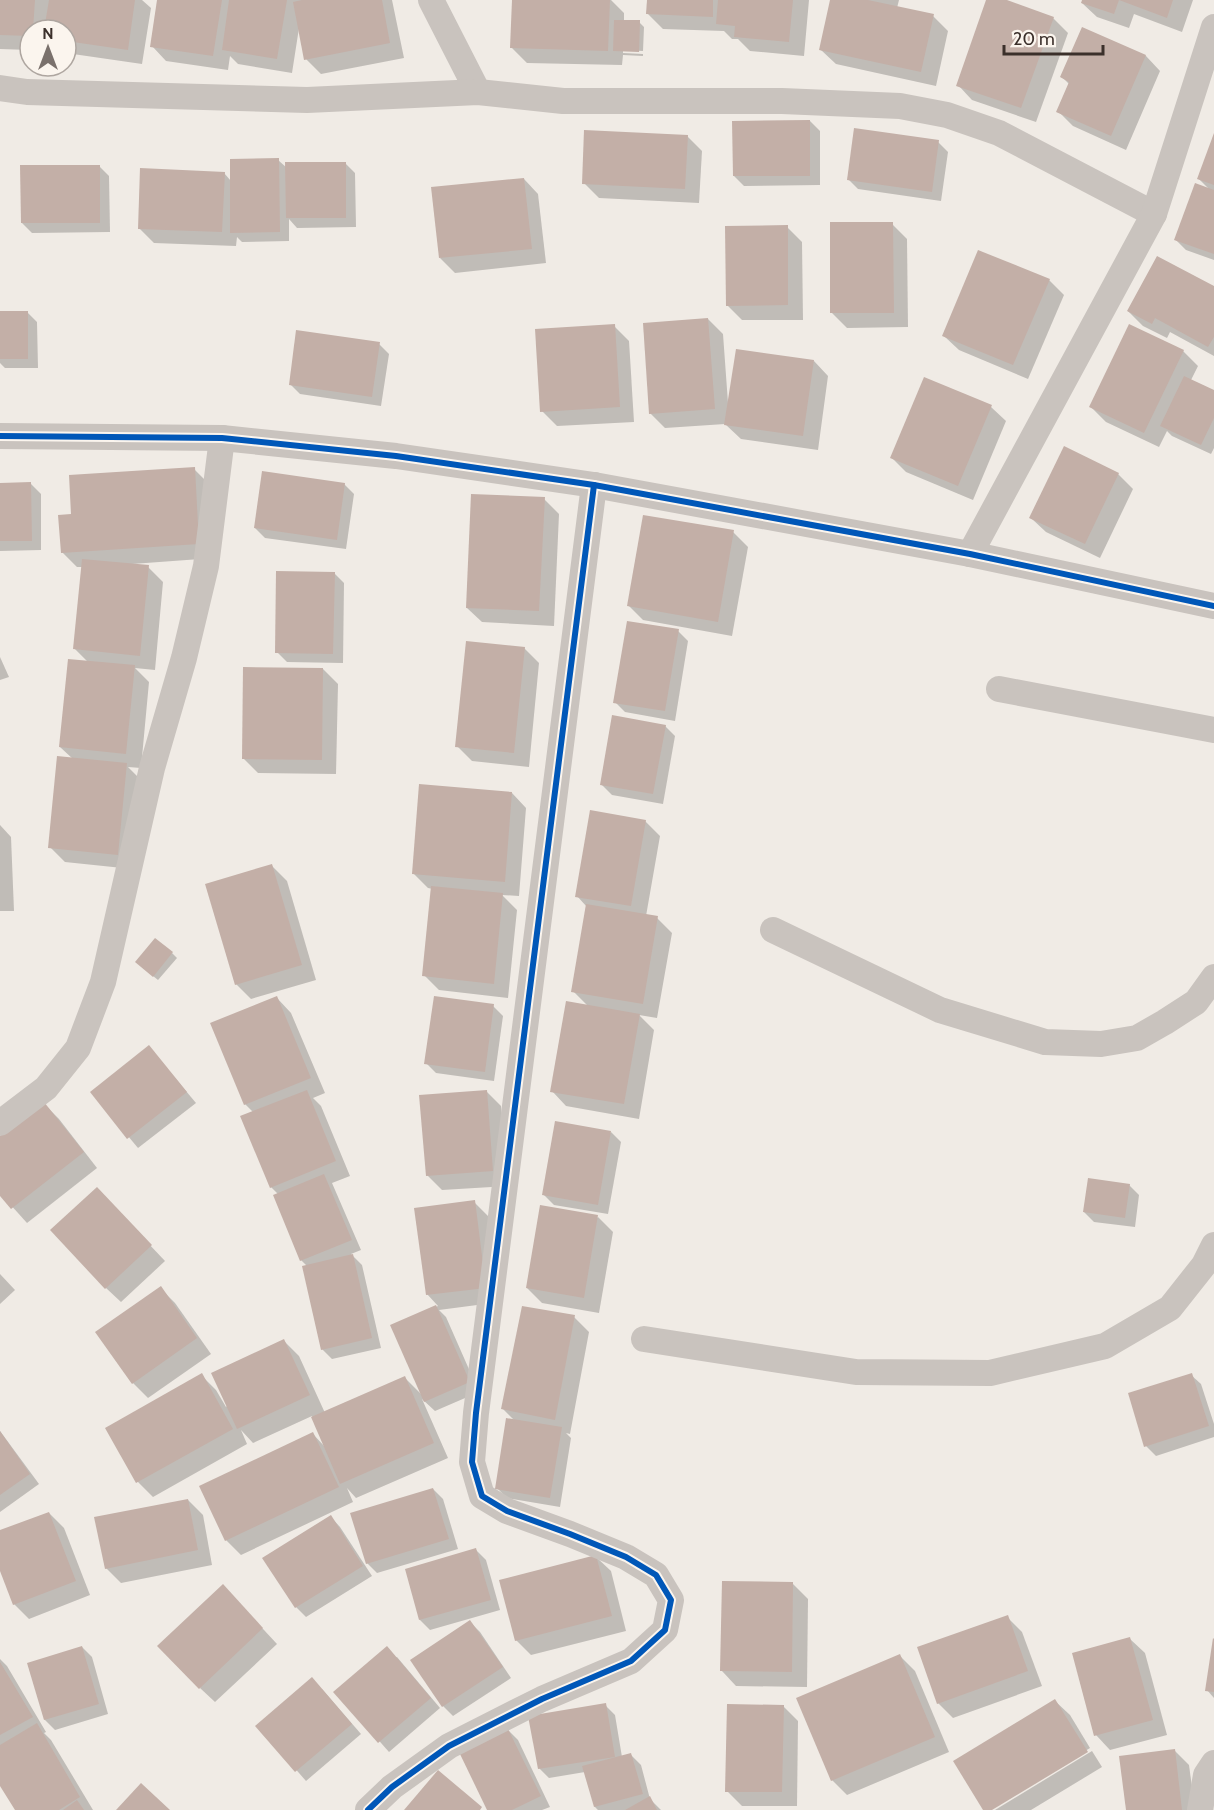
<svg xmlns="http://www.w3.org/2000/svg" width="1214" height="1810" font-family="Cabin,sans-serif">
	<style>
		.shadow { fill: #0003 }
		.building { fill: #c3afa7 }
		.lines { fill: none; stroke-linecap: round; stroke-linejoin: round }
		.street { stroke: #c9c3be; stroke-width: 26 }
		.cycleway-casing { stroke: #fbf5ee; stroke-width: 10 }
		.cycleway { stroke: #0057b8; stroke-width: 6 }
	</style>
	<rect width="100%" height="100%" fill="#f0ebe5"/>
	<g class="shadow">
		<polygon points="0,0 142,0 151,8 142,64 66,53 66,30 30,30 30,50 0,49"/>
		<polygon points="159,0 392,0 404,58 321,74 306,59 299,28 292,73 238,64 230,56 228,70 166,61 152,46"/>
		<polygon points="513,0 611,0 624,13 624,22 639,22 644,27 643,51 623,50 623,53 643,54 643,56 623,55 622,65 527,63 512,48"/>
		<polygon points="648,0 809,0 804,56 750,51 738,39 732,39 724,31 663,29 648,14"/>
		<polygon points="832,0 899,0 897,8 933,16 948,31 936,86 836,64 821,50"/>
		<polygon points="988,0 1002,0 1053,18 1068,33 1036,122 972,100 958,85"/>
		<polygon points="1083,0 1193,0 1182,32 1134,14 1129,28 1097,17 1082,3"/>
		<polygon points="1083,29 1146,56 1160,71 1126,150 1073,126 1058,111 1070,85 1062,77"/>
		<polygon points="810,121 820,131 820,185 744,186 734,176"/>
		<polygon points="687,136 702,151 699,203 599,198 584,183"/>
		<polygon points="1214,136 1214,260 1186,250 1176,240 1210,190 1199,179"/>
		<polygon points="938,142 948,152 941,201 858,189 848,179"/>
		<polygon points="278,160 287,168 345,163 355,173 356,227 297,228 289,219 289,241 242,242 237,237 236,246 154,243 139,228 224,173 231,181"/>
		<polygon points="99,166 109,176 110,232 32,233 22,223"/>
		<polygon points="524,179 538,194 546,263 455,273 440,258"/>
		<polygon points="892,224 907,239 908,327 847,328 832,313"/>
		<polygon points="787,227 802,242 803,320 742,320 727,305"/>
		<polygon points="1049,280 1064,295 1028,379 959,350 944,336"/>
		<polygon points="1214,288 1214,356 1170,332 1167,338 1143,326 1128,311"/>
		<polygon points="0,312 27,312 37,322 38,368 5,368 0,363 0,399"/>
		<polygon points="708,319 723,334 728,403 814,361 828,376 818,450 741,439 725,424 665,428 650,413"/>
		<polygon points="614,326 629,341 634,422 557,426 542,411"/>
		<polygon points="379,344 389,354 381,406 300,394 290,384"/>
		<polygon points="1183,351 1198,366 1191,380 1214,391 1214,448 1211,454 1172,436 1167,431 1159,447 1106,422 1091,407"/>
		<polygon points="991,407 1006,421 973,500 906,472 891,457"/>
		<polygon points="194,469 209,484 214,558 132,564 148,567 163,582 155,670 135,668 149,682 141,768 128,767 141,780 132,869 65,862 50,847 73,759 60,747 89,663 74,648 82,567 77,567 62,552 73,516"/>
		<polygon points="1118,474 1133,489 1100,558 1046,532 1031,518"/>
		<polygon points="0,484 31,484 41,494 41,550 0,551"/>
		<polygon points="344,484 354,494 346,549 265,538 255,528"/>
		<polygon points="544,499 559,514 554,626 482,622 467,608"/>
		<polygon points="733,532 748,547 732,636 643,620 628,605"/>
		<polygon points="334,573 344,583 343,663 287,662 277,652"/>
		<polygon points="678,631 688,641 675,721 625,712 615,702"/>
		<polygon points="524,648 539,663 529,767 472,761 457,746"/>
		<polygon points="0,657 9,677 0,680"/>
		<polygon points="323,669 338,684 336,774 258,773 243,758"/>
		<polygon points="665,726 675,736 663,804 612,795 602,785"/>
		<polygon points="512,793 526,808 519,896 502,895 517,910 508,998 439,990 424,975 433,889 428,888 413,873"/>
		<polygon points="645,821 660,836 646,916 657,918 672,933 657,1018 639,1015 654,1030 639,1119 566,1106 552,1091 588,1006 573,991 587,907 577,896"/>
		<polygon points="0,825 11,837 14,911 0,911"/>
		<polygon points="272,866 287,881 316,980 251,999 236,984"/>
		<polygon points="172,953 177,958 158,980 142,967"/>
		<polygon points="277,998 291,1013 325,1093 313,1098 321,1106 350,1176 332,1183 361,1250 351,1254 362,1265 381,1348 332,1359 322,1349 307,1266 301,1260 278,1194 271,1187 254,1113 245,1104"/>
		<polygon points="493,1006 503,1016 494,1081 436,1073 426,1063"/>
		<polygon points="149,1047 196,1103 138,1148 92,1093"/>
		<polygon points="486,1091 501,1106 508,1186 442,1190 427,1175"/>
		<polygon points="44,1104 59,1119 97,1168 27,1223 0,1193 0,1138"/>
		<polygon points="611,1132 621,1142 608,1214 554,1205 544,1195"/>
		<polygon points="1129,1185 1139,1195 1135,1227 1094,1222 1084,1212"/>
		<polygon points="474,1202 489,1217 500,1302 439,1310 446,1317 479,1392 435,1411 422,1399 448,1458 356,1498 347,1488 353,1502 241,1555 226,1540 313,1434 325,1447 312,1416 253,1443 241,1430 247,1444 153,1497 138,1482 107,1429 201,1375 216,1390 226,1407 284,1341 299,1356 325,1413 405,1378 422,1395 392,1326 438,1306 427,1294"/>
		<polygon points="111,1204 165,1261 121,1302 106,1288"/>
		<polygon points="598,1217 613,1232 599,1313 542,1303 527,1288"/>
		<polygon points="0,1274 15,1290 0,1304"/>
		<polygon points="160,1288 175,1303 211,1354 148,1398 133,1383"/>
		<polygon points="574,1317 589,1332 570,1434 566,1433 571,1438 560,1507 507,1498 497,1488 515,1421 503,1409"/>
		<polygon points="1191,1375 1201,1384 1214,1424 1214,1437 1156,1456 1146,1446"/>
		<polygon points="0,1431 39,1484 0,1512"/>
		<polygon points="433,1489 443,1499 458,1549 377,1573 367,1563"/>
		<polygon points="188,1500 203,1515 212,1565 121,1583 106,1568"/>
		<polygon points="49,1513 64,1528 90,1595 29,1619 14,1604 0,1567 0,1532"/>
		<polygon points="331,1517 340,1527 372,1576 306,1617 296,1607 264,1558"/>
		<polygon points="476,1550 486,1560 500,1610 430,1630 420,1620 406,1570"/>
		<polygon points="596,1557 611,1571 626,1631 531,1655 516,1640"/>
		<polygon points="793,1584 808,1599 807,1687 736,1686 722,1671"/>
		<polygon points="237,1601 277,1644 215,1702 200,1688"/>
		<polygon points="1007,1617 1022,1632 1042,1686 953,1718 938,1703"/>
		<polygon points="470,1622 480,1632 511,1678 453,1716 443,1706 412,1660"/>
		<polygon points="1130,1639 1145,1653 1167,1735 1110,1750 1096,1735"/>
		<polygon points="1214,1640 1214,1698 1207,1690"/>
		<polygon points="82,1647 92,1657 108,1714 55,1730 45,1720 28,1664"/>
		<polygon points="900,1656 915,1671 949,1752 847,1795 832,1780"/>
		<polygon points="397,1657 440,1708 389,1752 336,1692"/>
		<polygon points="0,1659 7,1666 46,1732 44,1733 51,1740 93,1810 16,1810 0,1783"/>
		<polygon points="322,1689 361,1734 306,1781 258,1726"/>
		<polygon points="1055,1701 1070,1715 1090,1748 989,1810 985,1810"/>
		<polygon points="605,1705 615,1715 622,1757 631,1755 641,1765 650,1799 661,1810 598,1810 595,1807 585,1772 549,1778 539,1768"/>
		<polygon points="783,1706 798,1721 797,1806 742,1806 727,1791"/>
		<polygon points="508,1730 518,1740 550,1807 542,1810 489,1810"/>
		<polygon points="1174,1750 1189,1765 1195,1810 1127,1810"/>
		<polygon points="1092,1751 1102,1767 1031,1810 995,1810"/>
	</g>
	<g class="building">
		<polygon points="0,0 35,0 33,30 30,30 30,36 0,35"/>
		<polygon points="49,0 135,0 128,50 66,41 66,30 44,30"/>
		<polygon points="157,0 222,0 213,56 150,47"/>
		<polygon points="229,0 287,0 277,59 222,50"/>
		<polygon points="302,0 382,0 390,43 304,60 293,2"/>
		<polygon points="512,0 610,0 608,51 510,48"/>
		<polygon points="647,0 713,0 713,17 646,14"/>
		<polygon points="718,0 793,0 789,42 734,37 735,26 716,24"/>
		<polygon points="830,0 868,0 934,14 921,72 819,50"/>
		<polygon points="986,0 1007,0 1054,17 1021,108 956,86"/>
		<polygon points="1082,0 1119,0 1114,14 1081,3"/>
		<polygon points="1119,0 1173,0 1167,18"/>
		<polygon points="614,20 640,20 639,52 613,51"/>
		<polygon points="1082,27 1146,55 1111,136 1056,112 1069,82 1060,77"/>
		<polygon points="810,120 810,176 733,176 732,121"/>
		<polygon points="854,128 939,140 932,192 847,180"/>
		<polygon points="584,130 688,135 685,189 582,184"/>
		<polygon points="1214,133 1214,185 1197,179"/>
		<polygon points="279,158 280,232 230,233 230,159"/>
		<polygon points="285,162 346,162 346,218 286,218"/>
		<polygon points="20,165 100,165 100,223 21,223"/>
		<polygon points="140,168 225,172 222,232 138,229"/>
		<polygon points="524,178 532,249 439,258 431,187"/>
		<polygon points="1195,183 1214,190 1214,254 1174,240"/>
		<polygon points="830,222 893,222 894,313 830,313"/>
		<polygon points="788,225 788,305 726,306 725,226"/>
		<polygon points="978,250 1050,279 1013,365 942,336"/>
		<polygon points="1157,256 1214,286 1214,337 1208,347 1155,318 1152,324 1127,311"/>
		<rect x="0" y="311" width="28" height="48"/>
		<polygon points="708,318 715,409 649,414 643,323"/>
		<polygon points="615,324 620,407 540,412 535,329"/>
		<polygon points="1129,324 1184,350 1144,433 1089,407"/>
		<polygon points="296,330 380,342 372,397 289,385"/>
		<polygon points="736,349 814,360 803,436 724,425"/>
		<polygon points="1184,376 1214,390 1214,418 1201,445 1160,426"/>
		<polygon points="924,377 992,405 958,486 890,458"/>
		<polygon points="1064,446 1119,473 1085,544 1029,518"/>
		<polygon points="195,467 199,544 61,553 58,515 71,514 69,475"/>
		<polygon points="262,471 345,483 337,540 254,528"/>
		<polygon points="31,482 32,541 0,541 0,483"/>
		<polygon points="471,494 545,497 539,611 466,608"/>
		<polygon points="643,515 734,530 718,622 627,606"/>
		<polygon points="82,559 149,565 140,656 73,649"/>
		<polygon points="276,571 335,572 333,654 275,653"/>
		<polygon points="627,621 679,629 665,711 613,703"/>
		<polygon points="466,641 525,647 514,753 455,747"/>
		<polygon points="68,659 135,665 126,754 59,747"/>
		<polygon points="243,667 323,668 322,760 242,759"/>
		<polygon points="612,715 666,725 653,794 600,785"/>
		<polygon points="57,756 127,763 118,855 48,848"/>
		<polygon points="419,784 512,792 505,882 412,874"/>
		<polygon points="590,810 646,820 631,906 575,897"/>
		<polygon points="272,864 302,965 235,985 205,884"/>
		<polygon points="431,886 503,893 494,984 422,976"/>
		<polygon points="586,904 658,916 643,1004 571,992"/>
		<polygon points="155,938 173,952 153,977 135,962"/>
		<polygon points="277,996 311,1078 244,1105 210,1023"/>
		<polygon points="434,996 494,1004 485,1072 424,1064"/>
		<polygon points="566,1001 640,1014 624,1104 550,1092"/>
		<polygon points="149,1045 187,1092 127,1139 90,1092"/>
		<polygon points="307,1090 336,1161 270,1188 240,1116"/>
		<polygon points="487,1090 493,1171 426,1176 419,1095"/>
		<polygon points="44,1102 84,1152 11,1209 0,1196 0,1136"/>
		<polygon points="555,1121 611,1131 598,1205 542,1195"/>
		<polygon points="324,1174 352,1240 300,1261 273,1195"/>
		<polygon points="1088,1178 1130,1184 1125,1218 1083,1212"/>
		<polygon points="97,1187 152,1245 105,1289 50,1230"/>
		<polygon points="475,1200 486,1288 426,1295 414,1208"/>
		<polygon points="540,1205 598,1215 584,1298 526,1288"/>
		<polygon points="353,1254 372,1338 321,1350 302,1266"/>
		<polygon points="161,1286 197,1338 132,1384 95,1332"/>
		<polygon points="436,1305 470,1382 424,1402 390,1325"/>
		<polygon points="522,1306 575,1315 555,1420 501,1409"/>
		<polygon points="284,1339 310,1395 237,1429 211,1373"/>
		<polygon points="202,1373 233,1429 136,1483 105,1428"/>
		<polygon points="1192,1373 1209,1426 1144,1447 1128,1393"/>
		<polygon points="405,1376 434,1443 340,1484 311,1417"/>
		<polygon points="506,1418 562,1427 550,1498 495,1489"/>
		<polygon points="0,1431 30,1474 0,1495"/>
		<polygon points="313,1432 339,1487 225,1541 199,1486"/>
		<polygon points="433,1488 449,1539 366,1564 350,1513"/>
		<polygon points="188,1499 198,1550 105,1569 94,1517"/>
		<polygon points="49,1512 76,1581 13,1605 0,1571 0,1530"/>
		<polygon points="331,1515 363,1566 295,1608 262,1558"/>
		<polygon points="476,1548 491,1600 419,1620 405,1569"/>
		<polygon points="596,1555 612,1616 515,1641 499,1580"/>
		<polygon points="722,1581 793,1582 792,1672 720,1671"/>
		<polygon points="223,1584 263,1628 199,1689 157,1646"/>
		<polygon points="1008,1615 1028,1671 937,1704 917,1647"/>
		<polygon points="470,1620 503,1667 442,1707 410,1660"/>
		<polygon points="1130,1637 1153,1720 1094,1736 1072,1653"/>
		<polygon points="1213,1638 1214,1639 1214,1692 1205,1691"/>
		<polygon points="82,1646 99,1704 44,1720 27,1663"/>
		<polygon points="387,1646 431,1698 378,1743 333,1692"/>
		<polygon points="900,1654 935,1737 831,1781 796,1698"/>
		<polygon points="0,1662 33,1717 0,1735"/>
		<polygon points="312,1677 352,1724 295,1772 255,1726"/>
		<polygon points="1055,1699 1088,1752 992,1810 983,1810 953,1761"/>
		<polygon points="606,1703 615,1757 538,1769 528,1716"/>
		<polygon points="727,1704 784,1705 782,1792 725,1792"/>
		<polygon points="37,1723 80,1797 59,1810 15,1810 0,1786 0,1745"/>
		<polygon points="508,1729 541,1796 512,1810 487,1810 459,1752"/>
		<polygon points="1175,1749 1182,1810 1126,1810 1119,1756"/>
		<polygon points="631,1753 643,1794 594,1807 582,1766"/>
		<polygon points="438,1770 482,1807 480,1810 404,1810"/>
		<polygon points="141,1783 170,1810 116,1810"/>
		<polygon points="650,1796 657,1810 625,1810"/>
		<polygon points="77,1800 84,1810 63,1810"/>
	</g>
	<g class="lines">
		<g class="street">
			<polyline points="431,0 478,92"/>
			<polyline points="0,88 27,92 307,100 478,92 563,101 782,101 900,106 947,115 999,133 1154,214"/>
			<polyline points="0,436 222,438 396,456 594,485 970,554 1214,606"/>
			<polyline points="970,554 1154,214 1214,27"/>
			<polyline points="999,689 1214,730"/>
			<polyline points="773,930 940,1010 1045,1042 1101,1044 1137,1038 1165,1022 1196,1002 1214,977"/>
			<polyline points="0,1123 46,1088 78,1048 103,982 152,768 184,658 206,566 222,438"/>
			<polyline points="644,1339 856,1372 990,1373 1105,1346 1170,1308 1204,1265 1214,1245"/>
			<polyline points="368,1810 392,1787 449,1746 542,1699 631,1661 665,1630 671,1600 656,1575 626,1557 570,1534 507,1511 482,1496 472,1462 476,1413 594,485"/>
			<polyline points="1200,1810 1206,1775 1214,1763"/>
		</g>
		<g class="cycleway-casing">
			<g id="cycleway">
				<polyline points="0,436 222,438 396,456 594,485 970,554 1214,606"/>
				<polyline points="368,1810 392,1787 449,1746 542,1699 631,1661 665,1630 671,1600 656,1575 626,1557 570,1534 507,1511 482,1496 472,1462 476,1413 594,485"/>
			</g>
		</g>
		<use href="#cycleway" class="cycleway"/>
	</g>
	<g transform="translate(48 48)"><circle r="28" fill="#fbf5ee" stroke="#aea6a0" stroke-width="1.5"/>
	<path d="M0-4.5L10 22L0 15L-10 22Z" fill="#7a716c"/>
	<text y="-9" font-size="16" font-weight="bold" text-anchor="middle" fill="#3b302b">N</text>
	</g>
	<path d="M1004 45v9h99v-9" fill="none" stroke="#3b302b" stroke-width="3"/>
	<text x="1013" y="45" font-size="18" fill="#3b302b" stroke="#fbf5ee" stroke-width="4.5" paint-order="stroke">20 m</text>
</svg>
